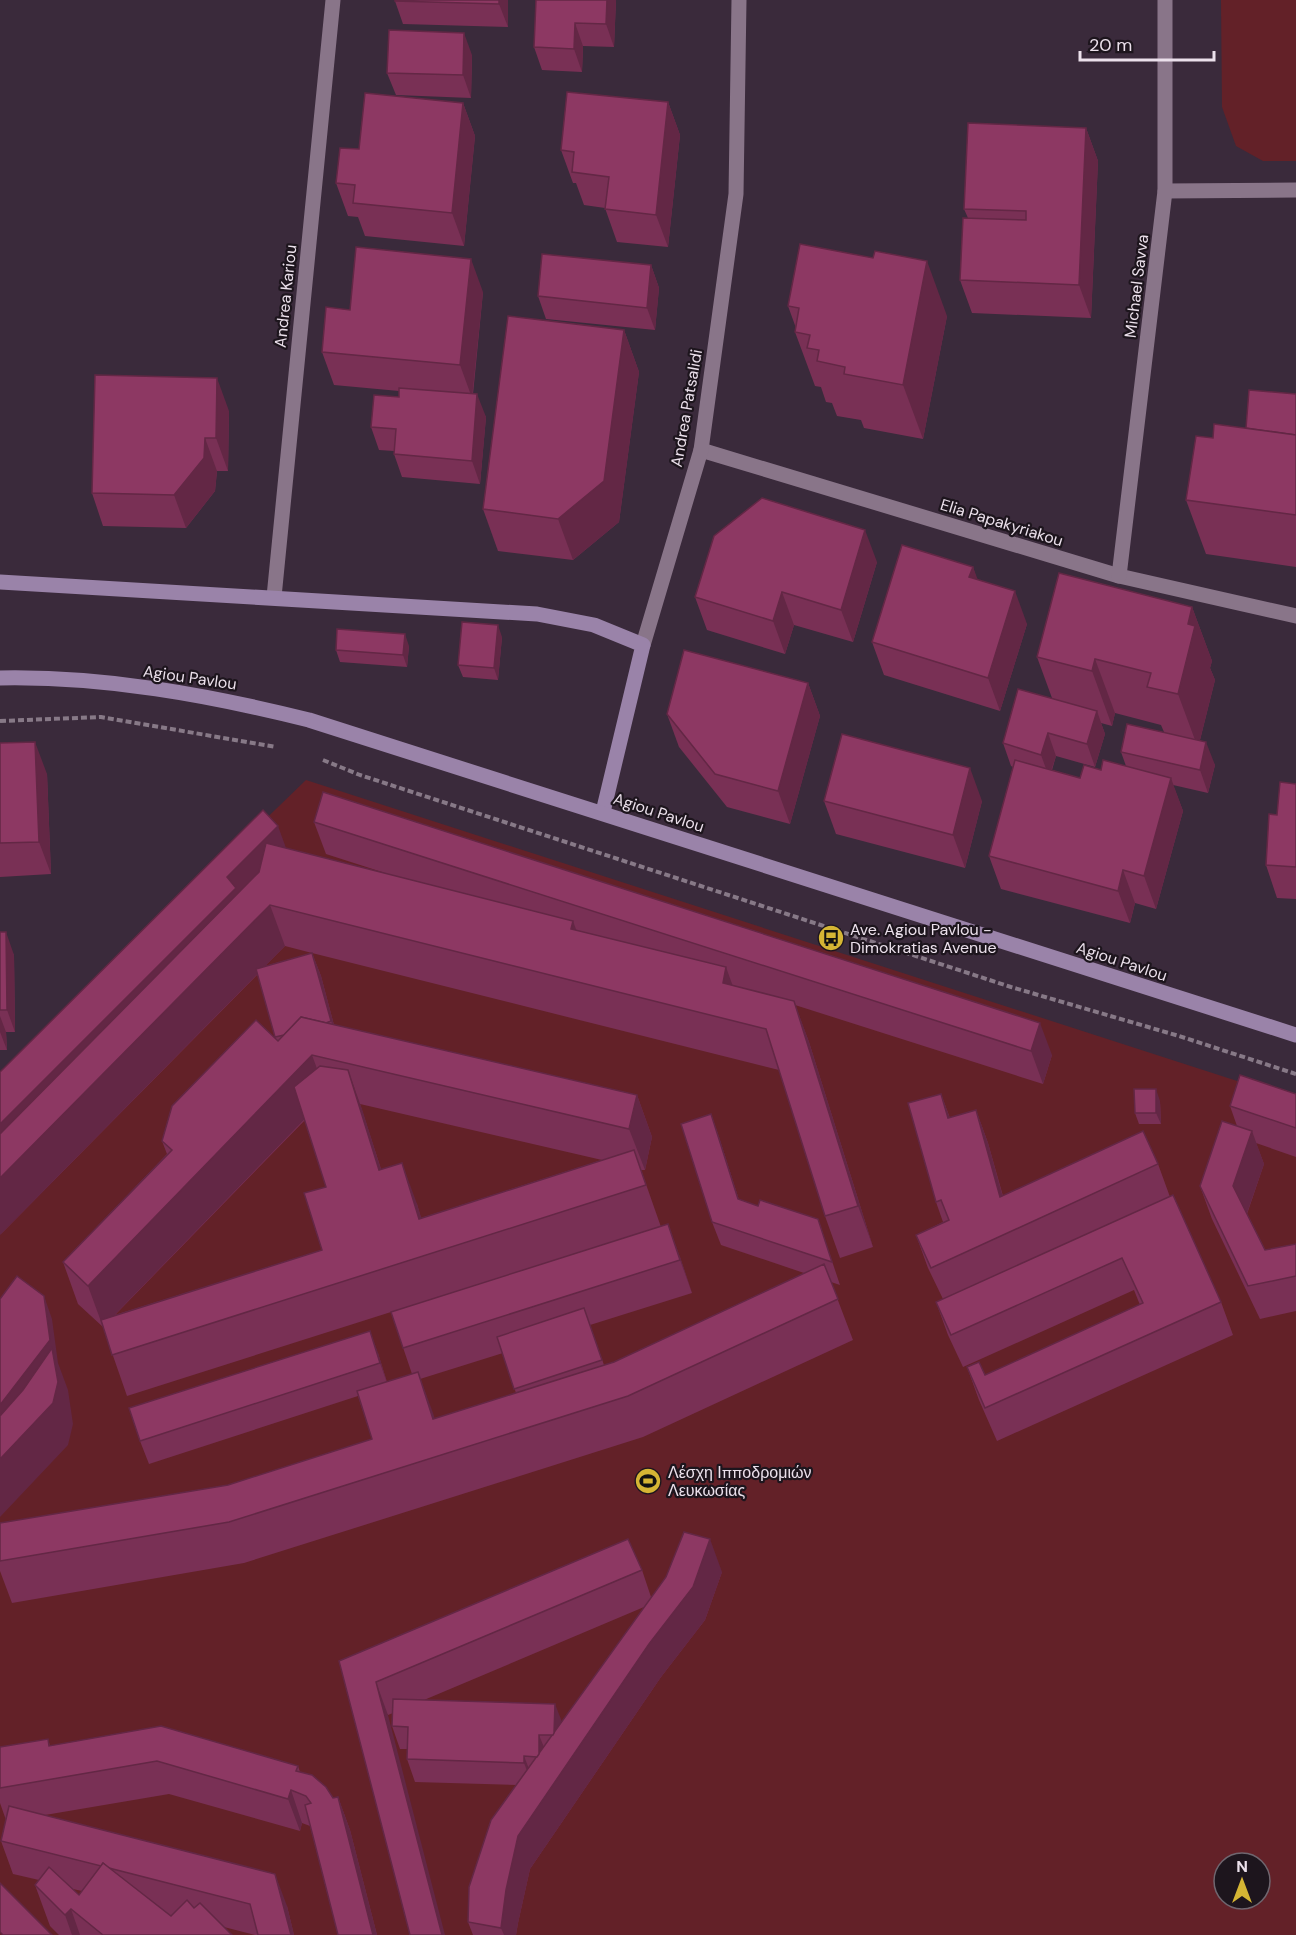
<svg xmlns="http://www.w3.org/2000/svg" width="1296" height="1935" font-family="'DM Sans',sans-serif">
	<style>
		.green { fill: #632128; fill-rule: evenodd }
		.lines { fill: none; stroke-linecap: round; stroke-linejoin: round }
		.path { stroke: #877987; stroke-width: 4; stroke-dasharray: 6 3; stroke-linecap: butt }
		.street { stroke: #897589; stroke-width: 15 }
		.secondary { stroke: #9a83a9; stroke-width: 15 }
		.wall { fill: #793055; fill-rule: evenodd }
		.shaded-wall { fill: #632745 }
		.building { fill: #8d3863; stroke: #632745; stroke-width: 1.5 }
		.labels { text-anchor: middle; stroke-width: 4.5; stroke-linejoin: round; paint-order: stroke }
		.street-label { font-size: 16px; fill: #ebe0eb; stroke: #1d151d }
		.poi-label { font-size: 16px; fill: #ebe0eb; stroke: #1d151d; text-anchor: start }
	</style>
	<rect width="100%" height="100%" fill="#3a2a3b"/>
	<g class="green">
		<polygon points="1221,0 1296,0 1296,161 1263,161 1236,146 1222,107"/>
		<path d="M306 780 1296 1100V1935H0V1076ZM1224 1863H1260V1899H1224Z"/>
	</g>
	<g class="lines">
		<g class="path">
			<polyline points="0,721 101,717 276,747"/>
			<polyline points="323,760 360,775 1011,987 1179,1036 1296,1074"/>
		</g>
		<g class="street">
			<polyline points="1165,191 1296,190"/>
			<polyline points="701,450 1119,576 1296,616"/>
			<polyline points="1119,576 1165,191 1165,0"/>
			<polyline points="274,597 333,0"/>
			<polyline points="643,645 701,450 736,194 739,0"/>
		</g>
		<g class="secondary">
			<polyline points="0,582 537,614 594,625 643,645 603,812"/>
			<path d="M0 678C104 676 209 695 309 720L1296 1035"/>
		</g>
	</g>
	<g class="wall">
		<polygon points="508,0 508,27 403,24 395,1"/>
		<polygon points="536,0 616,0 614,47 583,46 582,72 542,70 534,47"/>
		<polygon points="472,55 471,98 396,95 387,73"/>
		<polygon points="668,102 680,135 668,247 617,242 605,208 584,205 576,183 573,183 561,150"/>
		<polygon points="463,103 475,136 464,246 365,236 358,217 348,216 336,183 359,149"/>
		<polygon points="1086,128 1098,161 1091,318 972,313 960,280 968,218 964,209"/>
		<polygon points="651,265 659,288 655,330 546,319 538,296"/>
		<polygon points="483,292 473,394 486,417 480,484 402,477 394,454 394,451 379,450 371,427 399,397 399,391 334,385 322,352 350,310"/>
		<polygon points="788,306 947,316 923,439 864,428 861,420 837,416 832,403 826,402 821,387 815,386 795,332 796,328"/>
		<polygon points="624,330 639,372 619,522 573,560 498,551 483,509"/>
		<polygon points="1296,394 1296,567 1206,554 1186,500 1213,438 1246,428"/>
		<polygon points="229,411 228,471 217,471 215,491 186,528 103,526 92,493"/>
		<polygon points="877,562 853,642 794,625 785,654 707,630 695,597"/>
		<polygon points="973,567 977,580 1027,624 1000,711 884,675 872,642"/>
		<path d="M1192 607 1212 661 1210 668 1215 680 1200 740 1215 765 1208 793 1173 785 1183 811 1156 909 1135 903 1130 923 1001 889 989 856 1013 767 1011 766 1003 743 1052 698 1037 657ZM1115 713 1161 725 1164 732 1121 752 1126 766 1101 770 1080 778 1052 770 1056 756 1095 767 1105 734 1101 723 1112 726Z"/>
		<polygon points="502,637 498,680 463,677 458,665"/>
		<polygon points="409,646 407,667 340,662 336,650"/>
		<polygon points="808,683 820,716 790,824 727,807 679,747 667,714"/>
		<polygon points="0,743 47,774 51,874 0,877"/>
		<polygon points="1296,784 1296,899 1277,898 1266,865 1277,815"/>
		<polygon points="824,801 982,801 965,868 836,834"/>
		<path d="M314 822 1052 1055 1043 1084 795 1005 809 1042 873 1247 840 1258 825 1216 779 1070 312 953 321 976 334 1025 637 1095 652 1137 645 1170H641L661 1227 680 1257 692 1293 590 1325 604 1365 614 1362 804 1273 721 1245 712 1222 711 1114 719 1137 739 1200 758 1206 818 1219 840 1285 831 1282 853 1340 643 1437 244 1563 12 1603 0 1571V1523L228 1485 372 1439 358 1396 149 1464 140 1441 378 1353 387 1382 412 1374 391 1312 127 1396 103 1327 78 1304 63 1262 167 1154 162 1141 275 1038 258 974 0 1235 287 849 385 873 326 854ZM285 946 312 953 265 966ZM360 1104 602 1160 421 1218 417 1204 381 1169ZM305 1120 326 1187 322 1250 115 1315ZM503 1353 516 1393 434 1419 420 1379Z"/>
		<polygon points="0,932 14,955 15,1032 6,1032 7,1050 0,1050"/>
		<polygon points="941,1094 950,1118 976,1110 988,1143 1003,1196 1158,1164 1170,1197 1221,1302 1233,1335 997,1441 979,1400 967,1367 985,1375 1140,1305 1134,1290 963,1367 948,1335 936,1302 943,1299 928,1268 916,1235 943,1222 936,1202"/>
		<polygon points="1296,1094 1296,1157 1256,1143 1264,1164 1247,1214 1265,1250 1296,1244 1296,1311 1260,1319 1212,1219 1200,1186 1237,1126 1230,1106"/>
		<polygon points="1160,1101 1161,1124 1139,1124 1135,1113"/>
		<path d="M642 1570 651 1597 722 1572 705 1620 661 1677 530 1869 518 1923 516 1935H473L468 1922 517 1785 415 1782 407 1759V1749H400L392 1726 393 1713 388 1715 339 1661ZM644 1607 562 1722 424 1700Z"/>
		<path d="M48 1739 50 1746 298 1766 300 1772 333 1798 338 1797 350 1830 377 1935H338L310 1826 302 1823 300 1831 169 1794 45 1815 287 1906 294 1935H255L224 1927 232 1935H59L50 1926 35 1885 39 1880 13 1874 1 1841 6 1820 0 1803V1747ZM73 1889 82 1891 79 1895Z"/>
	</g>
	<g class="shaded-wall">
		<polygon points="499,0 508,0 508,27 499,4"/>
		<polygon points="607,0 616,0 614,47 606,24"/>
		<polygon points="575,23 583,46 582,72 574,49"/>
		<polygon points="464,33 472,55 471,98 463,75"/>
		<polygon points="668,102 680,135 668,247 656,215"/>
		<polygon points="463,103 475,136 464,246 452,213"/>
		<polygon points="1086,128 1098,161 1091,318 1079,285"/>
		<polygon points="471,259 483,292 472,398 460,365"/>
		<polygon points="927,261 947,316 923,439 903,385"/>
		<polygon points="651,265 659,288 655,330 647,308"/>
		<polygon points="624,330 639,372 619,522 573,560 558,519"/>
		<polygon points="217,378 229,411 228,471 216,438"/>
		<polygon points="477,394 486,417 480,484 472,461"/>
		<polygon points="205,438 217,471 215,491 186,528 174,495"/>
		<polygon points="865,530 877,562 853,642 841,610"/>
		<polygon points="973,567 985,599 969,577"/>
		<polygon points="1015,591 1027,624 1000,711 988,678"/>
		<polygon points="782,592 794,625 785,654 773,621"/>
		<polygon points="1192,607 1212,661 1210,668 1215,680 1198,748 1178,694 1188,624"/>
		<polygon points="498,625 502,637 498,680 494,668"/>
		<polygon points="405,634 409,646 407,667 403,655"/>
		<polygon points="1095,659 1115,713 1112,726 1092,671"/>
		<polygon points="808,683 820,716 790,824 778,791"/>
		<polygon points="1097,711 1105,734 1095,767 1087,744"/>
		<polygon points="1048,733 1056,756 1049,777 1041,755"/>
		<polygon points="35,742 47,774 51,874 39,842"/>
		<polygon points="1206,742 1215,765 1208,793 1200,770"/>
		<polygon points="970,768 982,801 965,868 953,835"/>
		<polygon points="1171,778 1183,811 1156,909 1144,876"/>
		<polygon points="278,826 290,859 0,1169 0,1124 227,877"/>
		<polygon points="1123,870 1135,903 1130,923 1118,891"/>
		<polygon points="270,905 285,946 0,1235 0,1178"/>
		<polygon points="573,921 588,962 571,929"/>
		<polygon points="6,932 14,955 15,1032 7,1010"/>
		<polygon points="312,953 321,976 339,1044 331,1021"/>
		<polygon points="726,967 741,1009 723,983"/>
		<polygon points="794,1001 809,1042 873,1247 858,1206"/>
		<polygon points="0,1016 6,1032 7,1050 0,1032"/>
		<polygon points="1040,1023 1052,1055 1043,1084 1031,1051"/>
		<polygon points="312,1055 327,1096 103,1327 88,1286"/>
		<polygon points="348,1070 363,1112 394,1211 379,1170"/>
		<polygon points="1156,1089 1160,1101 1161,1124 1156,1113"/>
		<polygon points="941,1094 953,1127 948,1118"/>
		<polygon points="637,1095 652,1137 645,1170 629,1129"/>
		<polygon points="976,1110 988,1143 1012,1230 1000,1197"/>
		<polygon points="711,1114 719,1137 746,1222 738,1199"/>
		<polygon points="1252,1131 1264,1164 1245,1219 1233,1186"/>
		<polygon points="402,1163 417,1204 432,1253 419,1219"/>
		<polygon points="668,1224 680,1257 692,1293 680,1260"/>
		<polygon points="44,1296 52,1319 58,1363 68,1390 73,1424 68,1445 0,1517 0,1405"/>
		<polygon points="370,1331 378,1353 388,1386 380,1363"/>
		<polygon points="418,1372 433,1413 446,1453 433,1419"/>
		<polygon points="710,1539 722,1572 705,1620 661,1677 530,1869 518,1923 516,1935 504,1935 501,1928 506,1890 518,1836"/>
		<polygon points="376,1682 388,1715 445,1935 442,1935"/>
		<polygon points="555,1704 564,1727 554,1735"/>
		<polygon points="539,1735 548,1757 539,1757"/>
		<polygon points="524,1756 533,1779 533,1786 524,1763"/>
		<polygon points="291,1790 302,1823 300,1831 288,1799"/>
		<polygon points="338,1797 350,1830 377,1935 373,1935"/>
		<polygon points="275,1874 287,1906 294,1935 291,1935"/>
		<polygon points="71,1909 80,1935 72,1935 65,1915"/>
	</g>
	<g class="building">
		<polygon points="395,0 499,0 499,4 395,1"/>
		<polygon points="536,0 607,0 606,24 575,23 574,49 534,47"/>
		<polygon points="389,30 464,33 463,75 387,73"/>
		<polygon points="567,92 668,102 656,215 605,209 609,177 572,172 574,152 561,150"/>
		<polygon points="365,93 463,103 452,213 353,203 355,185 336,183 340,148 359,149"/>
		<polygon points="968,123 1086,128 1079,285 960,280 963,218 1026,220 1026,211 964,209"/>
		<polygon points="800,244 873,258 875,251 927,261 903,385 844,374 845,367 817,361 819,350 807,348 810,335 795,332 799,308 788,306"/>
		<polygon points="356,247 471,259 460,365 322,352 326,307 350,310"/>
		<polygon points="542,254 651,265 647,308 538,296"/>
		<polygon points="508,316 624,330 604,481 558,519 483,509"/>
		<polygon points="95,375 217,378 216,438 205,438 204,458 174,495 92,493"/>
		<polygon points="399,388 477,394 472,461 394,454 396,429 371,427 374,395 399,397"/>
		<polygon points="1249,390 1296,394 1296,435 1246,428"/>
		<polygon points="1214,424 1296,435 1296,515 1186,500 1196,436 1213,438"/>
		<polygon points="762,498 865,530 841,610 782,592 773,621 695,597 714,536"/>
		<polygon points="902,545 973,567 969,577 1015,591 988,678 872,642"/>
		<polygon points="1059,573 1192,607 1188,624 1195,626 1178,694 1147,687 1151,673 1095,659 1092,671 1037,657"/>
		<polygon points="462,622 498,625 494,668 458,665"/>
		<polygon points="337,629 405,634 403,655 336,650"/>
		<polygon points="684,650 808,683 778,791 715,774 667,714"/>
		<polygon points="1018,689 1097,711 1087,744 1048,733 1041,755 1003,743"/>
		<polygon points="1127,724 1206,742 1200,770 1121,752"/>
		<polygon points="842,734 970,768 953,835 824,801"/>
		<polygon points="35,742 39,842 0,843 0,743"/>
		<polygon points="1015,760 1080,778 1084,765 1101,770 1103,760 1171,778 1144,876 1123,870 1118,891 989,856"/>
		<polygon points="1280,782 1296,784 1296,867 1266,865 1269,814 1277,815"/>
		<polygon points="323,792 1040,1023 1031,1051 314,822"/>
		<polygon points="263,810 278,826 227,877 236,888 0,1124 0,1072"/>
		<polygon points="266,843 573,921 571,929 726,967 723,983 794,1001 858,1206 825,1216 766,1029 270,905 0,1178 0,1134 259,872"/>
		<polygon points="0,932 6,932 7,1010 0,1010"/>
		<polygon points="312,953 331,1021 326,1023 301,1017 284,1035 275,1037 256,969"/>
		<polygon points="301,1017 637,1095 629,1129 312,1055 88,1286 63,1262 172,1150 162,1141 172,1106 256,1020 278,1041"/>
		<polygon points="320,1066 348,1070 379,1170 402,1163 419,1219 634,1150 646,1185 112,1355 101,1320 322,1250 304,1193 326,1187 294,1087"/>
		<polygon points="1240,1075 1296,1094 1296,1128 1230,1106"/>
		<polygon points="1134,1089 1156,1089 1156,1113 1135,1113"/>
		<polygon points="941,1094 948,1118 976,1110 1000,1197 1143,1131 1158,1164 931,1268 916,1235 949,1220 941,1200 936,1202 908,1103"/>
		<polygon points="711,1114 738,1199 758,1206 760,1200 818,1219 832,1262 712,1222 681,1124"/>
		<polygon points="1222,1121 1252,1131 1233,1186 1265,1250 1296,1244 1296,1276 1248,1286 1200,1186"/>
		<polygon points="1173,1195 1221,1302 985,1408 967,1367 979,1362 985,1375 1143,1303 1122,1258 951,1335 936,1302"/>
		<polygon points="668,1224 680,1260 403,1348 391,1312"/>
		<polygon points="824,1264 838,1299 628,1396 229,1522 0,1561 0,1523 228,1485 372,1439 357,1391 418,1372 433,1419 614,1362"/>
		<polygon points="17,1276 44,1296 50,1340 0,1405 0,1299"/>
		<polygon points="584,1308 602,1360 514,1389 497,1337"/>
		<polygon points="370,1331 380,1363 140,1441 129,1408"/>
		<polygon points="52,1348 58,1382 53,1403 0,1459 0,1416 23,1390"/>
		<polygon points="684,1532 710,1539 693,1587 649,1644 518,1836 506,1890 501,1928 468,1922 469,1887 491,1820 666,1577"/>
		<polygon points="628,1539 642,1570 376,1682 442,1935 410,1935 339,1661"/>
		<polygon points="393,1699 555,1704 554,1733 553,1735 539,1735 539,1754 537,1757 524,1756 524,1763 407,1759 408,1727 392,1726"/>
		<polygon points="161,1726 298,1766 296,1771 312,1775 326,1787 333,1798 338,1797 373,1935 338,1935 305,1805 311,1803 306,1796 291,1790 288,1799 157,1761 0,1788 0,1747 48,1739 49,1746"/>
		<polygon points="9,1806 275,1874 291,1935 258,1935 250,1904 109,1868 103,1863 101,1866 1,1841"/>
		<polygon points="103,1863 171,1916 187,1900 194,1908 200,1903 232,1935 103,1935 71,1909 65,1915 35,1885 49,1867 79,1895"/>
		<polygon points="0,1883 52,1935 3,1935 0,1932"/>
	</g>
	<defs>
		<g id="bus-disc" transform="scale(1.35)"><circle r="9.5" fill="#d5b534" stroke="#1d151d"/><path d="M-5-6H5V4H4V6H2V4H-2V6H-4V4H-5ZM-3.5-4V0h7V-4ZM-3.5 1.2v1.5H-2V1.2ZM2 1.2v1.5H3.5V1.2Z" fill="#111"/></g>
		<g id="stadium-disc" transform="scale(1.35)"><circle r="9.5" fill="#d5b534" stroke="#1d151d"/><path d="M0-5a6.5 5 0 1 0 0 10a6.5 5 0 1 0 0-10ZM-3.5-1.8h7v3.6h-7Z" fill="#111"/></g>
	</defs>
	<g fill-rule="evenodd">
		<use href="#bus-disc" x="831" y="938"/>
		<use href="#stadium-disc" x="648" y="1481"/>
	</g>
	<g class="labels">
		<g class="street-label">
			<text transform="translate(1136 286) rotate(-83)" y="6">Michael Savva</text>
			<text transform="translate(285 296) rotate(-84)" y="6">Andrea Kariou</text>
			<text transform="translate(686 408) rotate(-80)" y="6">Andrea Patsalidi</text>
			<text transform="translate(1002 522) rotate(17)" y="6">Elia Papakyriakou</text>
			<text transform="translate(190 677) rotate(8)" y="6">Agiou Pavlou</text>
			<text transform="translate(659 812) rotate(18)" y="6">Agiou Pavlou</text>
			<text transform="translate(1122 961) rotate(18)" y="6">Agiou Pavlou</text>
		</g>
		<g class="poi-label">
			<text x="850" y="935">Ave. Agiou Pavlou -<tspan x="850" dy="18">Dimokratias Avenue</tspan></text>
			<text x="668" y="1478">Λέσχη Ιπποδρομιών<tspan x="668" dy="18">Λευκωσίας</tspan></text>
		</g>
	</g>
	<g transform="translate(1242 1881)"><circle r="28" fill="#1d151d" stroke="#6f666f" stroke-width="1.5"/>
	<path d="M0-4.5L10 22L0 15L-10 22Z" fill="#d5b534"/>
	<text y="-9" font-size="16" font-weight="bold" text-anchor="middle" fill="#ebe0eb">N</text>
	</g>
	<path d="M1080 51v9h134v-9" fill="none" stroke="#ebe0eb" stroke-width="3"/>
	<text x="1089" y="51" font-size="18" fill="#ebe0eb" stroke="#1d151d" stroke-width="4.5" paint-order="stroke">20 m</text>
</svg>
